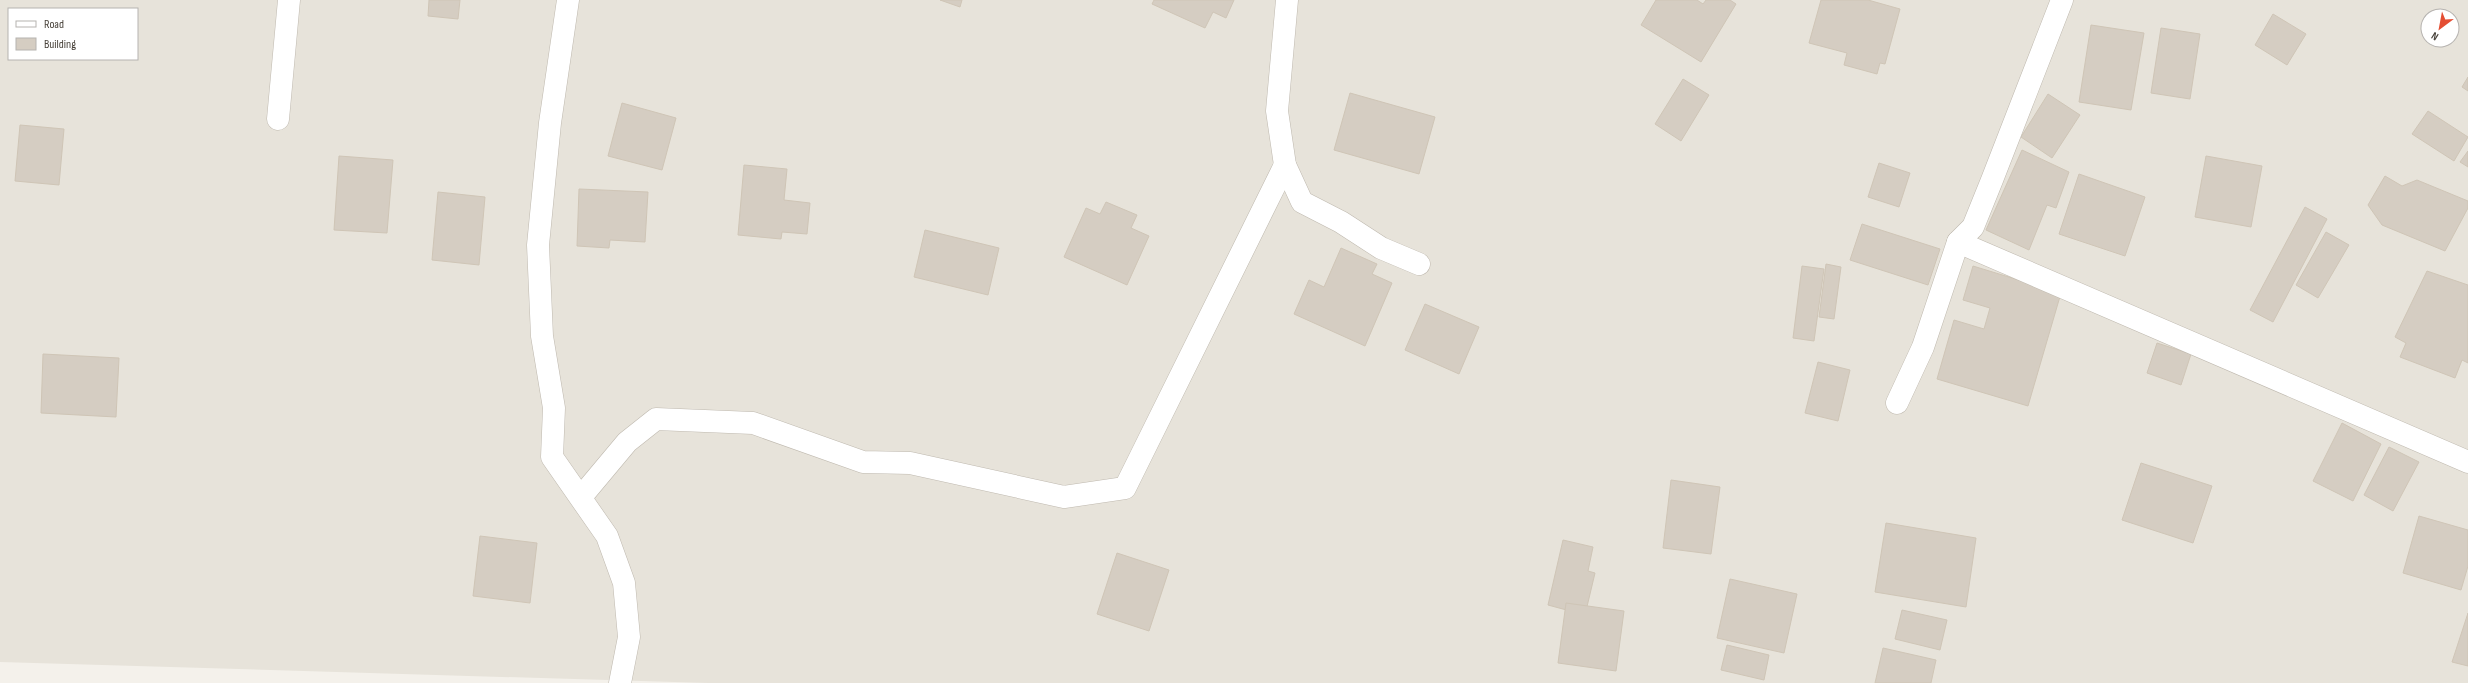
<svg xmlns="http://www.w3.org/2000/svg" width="2468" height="683" font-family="'Sofia Sans Condensed',sans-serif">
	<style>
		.residential { fill: #e7e3da; fill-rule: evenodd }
		.building { fill: #d5cdc2; stroke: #cfc5b6 }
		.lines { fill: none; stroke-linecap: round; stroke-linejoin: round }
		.street-casing { stroke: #bfb9af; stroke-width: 23 }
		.street { stroke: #fff; stroke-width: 22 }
	</style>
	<rect width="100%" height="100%" fill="#f4f1eb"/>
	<path class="residential" d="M0 0H2468V683H708L0 662ZM9 9H137V59H9ZM2428 16H2452V40H2428Z"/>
	<g class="building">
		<polygon points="429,0 460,0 458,19 428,16"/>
		<polygon points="940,0 962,0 960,7"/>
		<polygon points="1154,0 1234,0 1226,18 1213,12 1205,28 1152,4"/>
		<polygon points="1656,0 1697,0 1703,4 1706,0 1730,0 1736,4 1701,62 1641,25"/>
		<polygon points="1821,0 1868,0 1900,9 1885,64 1880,63 1877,74 1844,65 1847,53 1809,43"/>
		<polygon points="2273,14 2306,34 2287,65 2255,45"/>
		<polygon points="2091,25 2144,33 2131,110 2079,102"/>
		<polygon points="2161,28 2200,34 2190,99 2151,93"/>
		<polygon points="2468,77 2468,91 2462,87"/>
		<polygon points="1683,79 1709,95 1681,141 1655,124"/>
		<polygon points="1350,93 1435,117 1419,174 1334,150"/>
		<polygon points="2048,94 2080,115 2052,158 2021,137"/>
		<polygon points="622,103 676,118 662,170 608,156"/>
		<polygon points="2428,111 2468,137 2454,161 2412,134"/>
		<polygon points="20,125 64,129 59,185 15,181"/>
		<polygon points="2022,150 2069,172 2056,208 2047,205 2029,250 1986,230"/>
		<polygon points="2468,151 2468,167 2460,162"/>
		<polygon points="339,156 393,160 387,233 334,230"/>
		<polygon points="2206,156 2262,166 2251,227 2195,217"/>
		<polygon points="1879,163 1910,173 1899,207 1868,197"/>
		<polygon points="744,165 787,169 784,200 810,203 807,234 782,232 781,239 738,235"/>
		<polygon points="2079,174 2145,197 2125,256 2059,234"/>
		<polygon points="2385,176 2402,186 2417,180 2468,201 2468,208 2445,251 2382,225 2368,205"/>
		<polygon points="579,189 648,192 645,242 610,240 609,248 577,246"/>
		<polygon points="438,192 485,197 479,265 432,260"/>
		<polygon points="1106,202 1137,215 1131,228 1149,236 1127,285 1064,257 1086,208 1100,214"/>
		<polygon points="2305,207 2327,219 2273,322 2250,310"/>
		<polygon points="1862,224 1940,249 1928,285 1850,260"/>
		<polygon points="925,230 999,248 988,295 914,277"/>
		<polygon points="2326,232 2349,245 2318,298 2296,285"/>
		<polygon points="1341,248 1377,264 1372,274 1392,283 1365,346 1294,314 1309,280 1324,287"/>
		<polygon points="1826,264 1841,267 1834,319 1819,317"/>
		<polygon points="1802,266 1824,269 1814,341 1793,338"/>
		<polygon points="1973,266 2061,293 2028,406 1937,379 1954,320 1984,329 1990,308 1963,300"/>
		<polygon points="2427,271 2468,285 2468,363 2462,360 2455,378 2400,357 2406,343 2395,337"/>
		<polygon points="1425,304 1479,327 1459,374 1405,350"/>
		<polygon points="2157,343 2191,354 2181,385 2147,373"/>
		<polygon points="43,354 119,358 116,417 41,413"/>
		<polygon points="1818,362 1850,370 1838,421 1805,413"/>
		<polygon points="2342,423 2381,444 2353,501 2313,481"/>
		<polygon points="2389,447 2419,462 2393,511 2364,495"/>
		<polygon points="2141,463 2212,486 2193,543 2122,520"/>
		<polygon points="1671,480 1720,487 1711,554 1663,548"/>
		<polygon points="2419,516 2468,530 2468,566 2461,590 2403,573"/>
		<polygon points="1886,523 1976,538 1966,607 1875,592"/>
		<polygon points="480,536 537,543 530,603 473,596"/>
		<polygon points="1563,540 1593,547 1588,571 1595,573 1585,615 1548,605"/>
		<polygon points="1117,553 1169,570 1149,631 1097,614"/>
		<polygon points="1730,579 1797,594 1784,653 1717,638"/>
		<polygon points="1566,603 1624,611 1616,671 1558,663"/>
		<polygon points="1902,610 1947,620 1940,650 1895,639"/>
		<polygon points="2468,613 2468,666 2452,662"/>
		<polygon points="1727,645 1769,655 1764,680 1721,670"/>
		<polygon points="1883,648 1936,660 1931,683 1875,683"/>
	</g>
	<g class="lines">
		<g class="street-casing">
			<g id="street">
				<polyline points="568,0 550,123 538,245 542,336 554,408 552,457 607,536 624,583 629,637 620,683"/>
				<polyline points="1287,0 1277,111 1285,165 1302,202 1341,222 1381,248 1419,264"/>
				<polyline points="278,119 289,0"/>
				<polyline points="1958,242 2468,462"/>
				<polyline points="1897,403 1923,347 1958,242 1973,227 1992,180 2062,0"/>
				<polyline points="581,497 627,442 656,419 753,423 863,462 910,463 1064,497 1125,488 1285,165"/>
			</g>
		</g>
		<use href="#street" class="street"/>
	</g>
	<rect x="8" y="8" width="130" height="52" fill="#ffffff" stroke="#b6b3b0"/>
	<rect x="16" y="21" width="20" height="6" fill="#ffffff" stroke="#b6b3b0"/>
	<text x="44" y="28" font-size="12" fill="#48423a">Road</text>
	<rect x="16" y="38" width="20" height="12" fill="#d5cdc2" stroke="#b6b3b0"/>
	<text x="44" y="48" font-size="12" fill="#48423a">Building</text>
	<g transform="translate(2440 28) rotate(212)"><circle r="19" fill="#ffffff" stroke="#b6b3b0"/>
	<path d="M0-3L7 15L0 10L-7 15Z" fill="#e44e33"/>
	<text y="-6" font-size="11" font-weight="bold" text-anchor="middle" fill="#48423a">N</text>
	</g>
</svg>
